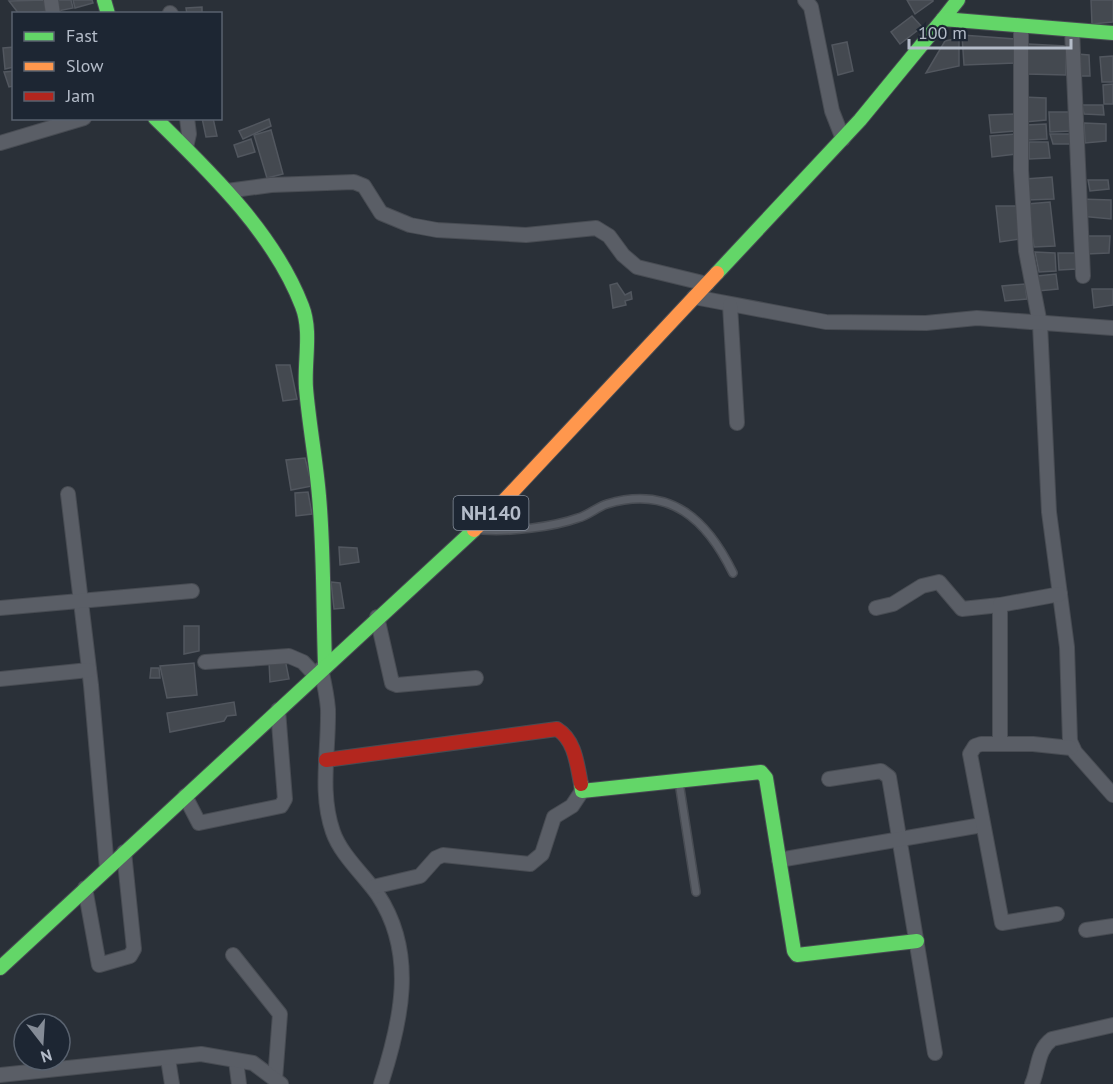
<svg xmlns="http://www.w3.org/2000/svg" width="1113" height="1084" font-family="'PT Sans',sans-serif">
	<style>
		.building { fill: #444950; stroke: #52575f; stroke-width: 1.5 }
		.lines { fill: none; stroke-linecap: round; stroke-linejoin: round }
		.lane-casing { stroke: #484c53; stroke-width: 10 }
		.street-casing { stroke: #484c53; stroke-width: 16 }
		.fast-casing { stroke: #484c53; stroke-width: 16 }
		.slow-casing { stroke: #484c53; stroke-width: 16 }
		.jam-casing { stroke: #484c53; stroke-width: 16 }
		.lane { stroke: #5a5e66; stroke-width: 7 }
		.street { stroke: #5a5e66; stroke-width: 14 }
		.fast { stroke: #63d668; stroke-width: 14 }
		.slow { stroke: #ff974d; stroke-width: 14 }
		.jam { stroke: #b3261e; stroke-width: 14 }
		.labels { text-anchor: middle; stroke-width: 5; stroke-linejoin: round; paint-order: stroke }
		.shield { fill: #1d2633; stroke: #878f9c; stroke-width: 1.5 }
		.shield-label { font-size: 20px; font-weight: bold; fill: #b4bcc9 }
	</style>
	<rect width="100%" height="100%" fill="#2a3038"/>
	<g class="building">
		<polygon points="46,0 47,11 31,14 19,14 9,1"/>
		<polygon points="55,0 71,0 73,8 58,11"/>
		<polygon points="73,0 92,0 93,3 75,8"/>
		<polygon points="907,0 933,0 933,1 915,14"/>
		<polygon points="1091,0 1113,0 1113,22 1092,24"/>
		<polygon points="202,7 202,14 187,14 186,8"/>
		<polygon points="912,16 922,27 900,44 891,32"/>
		<polygon points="962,35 1015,39 1015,63 964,65"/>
		<polygon points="959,38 959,66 926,73 945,41"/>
		<polygon points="847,42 853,71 838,75 832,45"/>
		<polygon points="1028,44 1066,46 1066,75 1027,74"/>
		<polygon points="14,47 14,67 5,69 3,48"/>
		<polygon points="1077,54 1089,55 1090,76 1078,76"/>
		<polygon points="1113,56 1113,82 1102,82 1100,57"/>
		<polygon points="14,71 14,86 9,87 4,72"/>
		<polygon points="1113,84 1113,104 1104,104 1103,85"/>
		<polygon points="1023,97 1046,98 1046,120 1025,122"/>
		<polygon points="1082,105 1103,105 1104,115 1084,114"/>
		<polygon points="1049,112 1070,112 1071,131 1050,132"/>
		<polygon points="1014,114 1015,131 991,133 989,115"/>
		<polygon points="202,118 213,118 217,136 206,137"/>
		<polygon points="269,119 271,126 243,139 239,131"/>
		<polygon points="1084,123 1106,124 1106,141 1085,143"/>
		<polygon points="1046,124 1047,139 1028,140 1026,125"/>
		<polygon points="271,130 283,174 267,178 254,135"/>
		<polygon points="1016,134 1016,154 992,157 990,136"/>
		<polygon points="1050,134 1073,134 1074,144 1053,144"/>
		<polygon points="251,139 255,152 238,157 234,145"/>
		<polygon points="1029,142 1048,142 1050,158 1029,159"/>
		<polygon points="1052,177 1054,199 1027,200 1025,179"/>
		<polygon points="1088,180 1108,180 1109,189 1090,191"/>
		<polygon points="1079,199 1111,200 1111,219 1080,216"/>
		<polygon points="1050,202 1055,246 1034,247 1027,204"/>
		<polygon points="996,206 1017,206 1020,239 1000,242"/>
		<polygon points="1085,236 1110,236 1109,253 1086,254"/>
		<polygon points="1035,252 1055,253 1056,271 1039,272"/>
		<polygon points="1058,253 1079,253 1077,269 1059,270"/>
		<polygon points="1056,274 1058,289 1038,291 1037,276"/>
		<polygon points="617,283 625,295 631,292 632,299 625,301 626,305 613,308 610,285"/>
		<polygon points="1025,284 1027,299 1005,301 1002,286"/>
		<polygon points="1092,289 1113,289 1113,305 1094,308"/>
		<polygon points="276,365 290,365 297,399 283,401"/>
		<polygon points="305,458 312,486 291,490 286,460"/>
		<polygon points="308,492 312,514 296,516 295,493"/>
		<polygon points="339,547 357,548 359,562 340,565"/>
		<polygon points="331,582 340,583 344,608 334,609"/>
		<polygon points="184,626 199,626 199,651 184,654"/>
		<polygon points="285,659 289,679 270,682 269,661"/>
		<polygon points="194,663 197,695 167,698 160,666"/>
		<polygon points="151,668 159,668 160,678 150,678"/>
		<polygon points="234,702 236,715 227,716 224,721 170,732 167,713"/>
	</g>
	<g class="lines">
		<g class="lane-casing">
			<g id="lane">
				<path d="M483 530C510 532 553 527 578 518 589 515 597 507 607 504 671 485 707 520 733 573"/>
				<polyline points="679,782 696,892"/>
			</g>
		</g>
		<g class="street-casing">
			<g id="street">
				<polyline points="51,0 53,14"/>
				<polyline points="805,0 811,7 832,111 843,139"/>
				<polyline points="170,13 171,14"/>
				<polyline points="1021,26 1021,170 1026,251 1040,324 1049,512 1067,647 1070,741 1075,752 1113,795"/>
				<polyline points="1072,30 1083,276"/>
				<polyline points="0,143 84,118"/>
				<polyline points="186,147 189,134 187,118"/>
				<polyline points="227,191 271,185 354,182 364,186 381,213 410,225 437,230 526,235 596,228 609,236 623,255 637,267 707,284"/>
				<polyline points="694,297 826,322 926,323 977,318 1113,328"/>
				<polyline points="730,305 737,423"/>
				<polyline points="68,494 91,685 107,868"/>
				<polyline points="0,608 192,591"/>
				<polyline points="876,608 893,604 922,586 939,582 962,609 1000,605"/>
				<polyline points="377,617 392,683 397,685 476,678"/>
				<polyline points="205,662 289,656 303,662 315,675"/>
				<path d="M321 669C324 682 327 696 328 709 329 751 319 792 333 832 341 855 364 875 378 895 417 954 401 1022 381 1084"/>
				<polyline points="0,679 89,670"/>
				<polyline points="1000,743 1000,605 1060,594"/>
				<polyline points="829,779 881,771 889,777 935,1053"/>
				<polyline points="185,796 199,823 281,806 285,799 278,710"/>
				<polyline points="779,860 982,825"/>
				<polyline points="373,887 420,876 436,858 443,855 530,864 542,854 554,817 572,806 582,791"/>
				<polyline points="85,888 99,965 130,956 134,949 124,852"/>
				<polyline points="1057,914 1002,923 970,754 975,746 981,744 1033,744 1071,748"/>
				<polyline points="1086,930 1113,926"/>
				<polyline points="233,955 280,1014 275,1080"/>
				<polyline points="168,1059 172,1084"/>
				<polyline points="236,1061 239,1084"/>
				<polyline points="0,1075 201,1054 253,1063 281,1084"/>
				<path d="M1032 1084C1039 1068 1037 1050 1052 1039L1113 1025"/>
			</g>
		</g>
		<g class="fast-casing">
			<g id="fast">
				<polyline points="104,0 108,14"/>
				<polyline points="943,19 958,0"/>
				<path d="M155 118C210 172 274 233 302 306 312 331 304 362 306 388 309 424 316 460 319 496 324 552 323 608 325 664"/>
				<polyline points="717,273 860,120 943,19 1113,33"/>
				<polyline points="581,784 582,791 761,772 766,778 794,951 797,955 917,941"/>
				<polyline points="0,968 474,530"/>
			</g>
		</g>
		<g class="slow-casing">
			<polyline id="slow" points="474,530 499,506 717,273"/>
		</g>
		<g class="jam-casing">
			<path id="jam" d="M326 760 557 729C575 740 577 764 581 784"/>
		</g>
		<use href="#lane" class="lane"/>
		<use href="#street" class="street"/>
		<use href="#fast" class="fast"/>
		<use href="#slow" class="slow"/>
		<use href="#jam" class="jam"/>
	</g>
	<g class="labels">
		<rect class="shield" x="453.5" y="496" width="75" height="34" rx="4.5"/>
		<g class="shield-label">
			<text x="491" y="520">NH140</text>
		</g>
	</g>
	<rect x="12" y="12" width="210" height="108" fill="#1d2633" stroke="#59626f" stroke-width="1.5"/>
	<rect x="24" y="32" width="30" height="9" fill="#63d668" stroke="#59626f" stroke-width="1.5"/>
	<text x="66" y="42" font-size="18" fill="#b4bcc9">Fast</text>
	<rect x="24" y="62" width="30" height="9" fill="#ff974d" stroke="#59626f" stroke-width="1.5"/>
	<text x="66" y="72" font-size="18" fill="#b4bcc9">Slow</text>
	<rect x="24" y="92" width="30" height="9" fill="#b3261e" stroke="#59626f" stroke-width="1.5"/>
	<text x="66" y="102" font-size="18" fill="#b4bcc9">Jam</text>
	<g transform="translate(42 1042) rotate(163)"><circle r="28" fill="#1d2633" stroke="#59626f" stroke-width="1.5"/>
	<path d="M0-4.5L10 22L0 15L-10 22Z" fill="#848b96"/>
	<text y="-9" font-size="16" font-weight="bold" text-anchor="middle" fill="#b4bcc9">N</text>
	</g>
	<path d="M909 39v9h162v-9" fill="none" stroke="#b4bcc9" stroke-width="3"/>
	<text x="918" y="39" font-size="18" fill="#b4bcc9" stroke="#1d2633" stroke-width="4.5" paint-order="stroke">100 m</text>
</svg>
